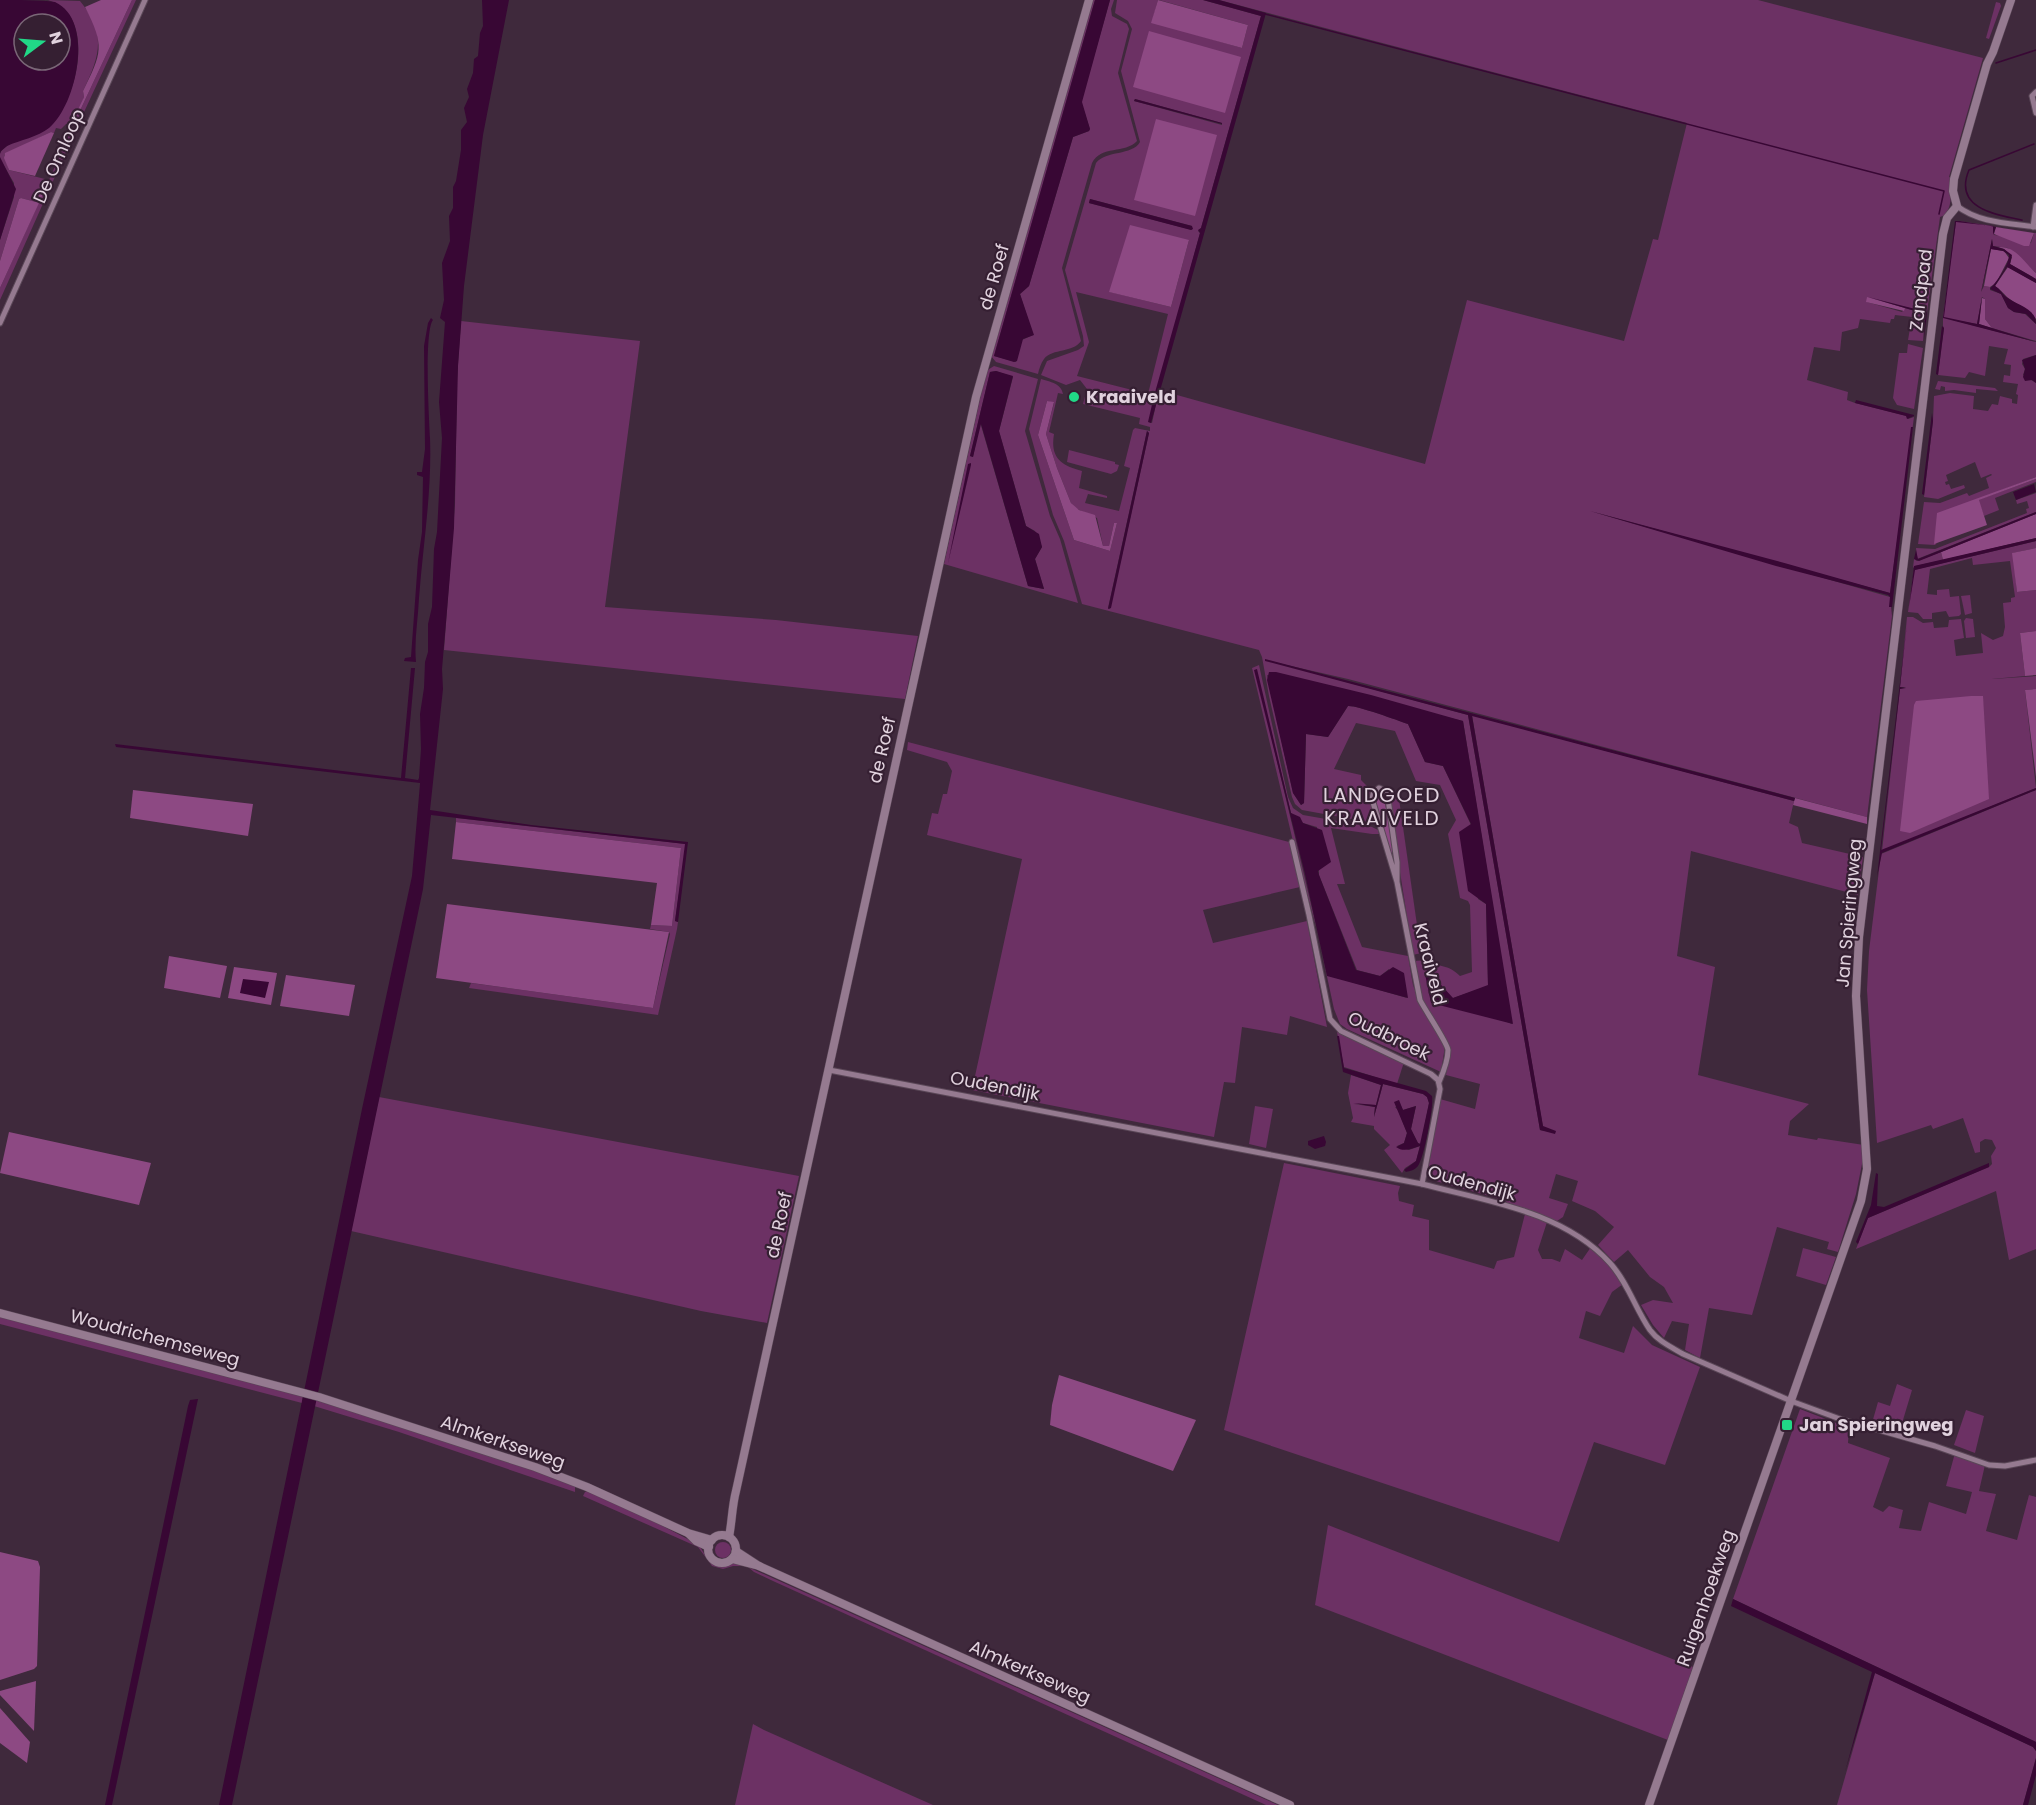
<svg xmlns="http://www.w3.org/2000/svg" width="2036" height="1805" font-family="Poppins,sans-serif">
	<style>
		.green { fill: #6c3164; fill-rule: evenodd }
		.forest { fill: #8d4983 }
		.water { fill: #380734; fill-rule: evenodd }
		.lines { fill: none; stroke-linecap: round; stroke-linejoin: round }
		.stream { stroke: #380734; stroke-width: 1.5 }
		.street-casing { stroke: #5a4757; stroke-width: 7 }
		.secondary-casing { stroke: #5a4757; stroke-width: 9 }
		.street { stroke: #957a90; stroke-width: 5 }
		.secondary { stroke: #957a90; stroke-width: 8 }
		.poi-dot { fill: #21d887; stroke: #351f32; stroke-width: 2 }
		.labels { text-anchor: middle; stroke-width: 4.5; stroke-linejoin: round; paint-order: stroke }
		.street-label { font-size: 18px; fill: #e1d2de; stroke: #351f32 }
		.poi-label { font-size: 18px; font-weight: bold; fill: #e1d2de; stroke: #351f32; text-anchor: start }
		.neighbourhood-label { font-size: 20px; letter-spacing: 1.5px; fill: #e1d2de; stroke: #351f32 }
	</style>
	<rect width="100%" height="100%" fill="#3f293c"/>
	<g class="green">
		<path d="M48 0 80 1C107 34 100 56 83 91L84 97 77 117 132 0H136L78 125 66 124 61 129 56 128 54 133 51 132 4 155 9 170 49 180 69 135 71 133 74 134 0 300V288L43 193 40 192 36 202 21 198 19 199 0 261V240L14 197V183L0 159V153C12 136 39 139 52 124 78 95 97 15 48 0Z"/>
		<path d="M1092 0H1095L994 356 1016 362 1022 340 1033 335 1020 294 1029 286 1073 137 1089 131 1090 129 1081 102 1110 0H1114L1111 9 1112 16 1127 24 1129 29 1118 73 1137 141C1125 154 1101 145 1092 163L1062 268 1081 341C1073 353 1053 348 1044 359 1041 363 1039 369 1038 374L996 362 991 356Z"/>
		<path d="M1117 0H1158L1152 22 1242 48 1248 25 1159 0H1203L1261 16 1201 228 1198 231 1200 233 1149 422 1152 423 1159 390 1425 464 1467 300 1624 341 1653 239 1658 240 1687 123 1219 0H1758L1983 58 1949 177 1952 178C1949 192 1954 203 1945 215L1940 217 1927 312 1867 298V302L1902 312 1905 308 1925 314 1923 341 1908 340 1912 317 1895 315 1894 319H1891L1890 323 1860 319 1858 328 1842 332 1840 351 1814 347 1807 380 1848 392 1847 400 1855 403 1907 416 1908 419 1914 417 1890 593 1590 511 1890 597 1892 616 1867 817 1348 679 1265 660 1468 715 1540 1130 1556 1133 1543 1127 1472 715 1794 801 1789 823 1798 827 1802 843 1863 857 1858 895 1691 851 1677 956 1715 967 1698 1075 1809 1104 1790 1121 1788 1135 1817 1140 1818 1138 1864 1145 1865 1149 1856 1194 1838 1252 1827 1249 1829 1242 1777 1227 1752 1315 1709 1308 1700 1358 1685 1350 1689 1324 1672 1321 1664 1338 1653 1325 1641 1305 1653 1300 1673 1303 1664 1287 1650 1277 1628 1250 1614 1262 1598 1245 1614 1227 1595 1211 1572 1201 1578 1181 1556 1174 1549 1198 1568 1204 1563 1217 1557 1221 1508 1205 1506 1201 1500 1199 1432 1180 1427 1176 1440 1099 1475 1109 1480 1084 1446 1075 1449 1051 1423 1001 1414 961 1428 960C1440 969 1447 963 1460 976L1472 972 1470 905 1468 901 1460 898 1448 834 1456 820 1440 785 1416 781 1395 731 1356 723 1334 769 1361 775V780L1372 791 1370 795 1375 818 1368 822 1302 810 1295 804 1292 797 1269 696 1262 657 1259 650 1082 604 1064 541 1053 515 1029 429 1041 379C1050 382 1061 383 1063 394L1058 393 1049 432 1054 434C1050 458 1061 465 1082 471L1079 488 1107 496V498L1088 494 1085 503 1119 511 1130 468 1124 466 1133 430 1135 428 1150 431V427L1139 424 1140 418 1083 404 1087 389 1080 380 1066 385 1041 375 1047 361 1078 350 1084 346 1083 336 1065 270 1096 163C1106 150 1132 156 1140 142L1121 71 1132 29 1128 21 1115 13ZM1135 99 1222 123V125L1134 101ZM1090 199 1192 226V230L1089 203ZM1189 240 1171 307 1110 292ZM1076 292 1168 314 1148 394 1077 376 1089 342ZM1047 401 1054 403 1046 434 1057 468 1071 503 1075 508 1097 518 1103 546H1109L1114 523H1117L1110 551 1074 540 1038 435ZM1147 431 1149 433 1110 609 1108 608ZM1267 675 1463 721 1512 1024 1427 990 1453 998 1488 986 1486 904 1478 899 1471 825 1443 766 1425 762 1408 724C1397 720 1356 705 1348 706L1328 737 1306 734 1304 803 1301 805 1293 793Z"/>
		<polygon points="1996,2 2000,3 2001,6 1989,39 1986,38"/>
		<path d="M1959 221 1993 226 1994 235C2009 236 2014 246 2031 243L2034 233H2036V273L2008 248 1993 246 1992 239 1981 292 1984 286 1990 287V290L2001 294 2008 308 2014 312 2025 314 2036 324V341L1992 328 1985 319V299L1982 297 1977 324 1949 319 2036 342V355L2023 359 2022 364 2025 369 2023 375 2036 383V477L1978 499 1935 545 1918 544 1924 502 1940 503 1967 493 1969 496 1989 488 1986 478 1992 475 1991 474 1981 478 1975 462 1946 475 1948 481 1945 482 1946 485 1949 484 1951 489 1964 485 1965 488 1938 499 1924 497 1933 421 1934 396 1950 393 1974 396 1973 409 1988 411 1992 404 1998 405 2000 396 2012 399V403L2017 404 2018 395 2016 394 2018 384 2003 382 2004 375 2010 376 2011 365 2004 364 2008 349 1989 346 1985 376 1969 372 1965 378 1938 375 1944 328 1943 326V318L1956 222Z"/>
		<polygon points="461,321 640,341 605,607 776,620 918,636 905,699 444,650 455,504 457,378"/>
		<polygon points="1908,344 1923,348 1914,409 1897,405 1893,398 1899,353 1907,353"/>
		<path d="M994 366 1038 379 1025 431 1050 516 1060 539 1078 603 944 564 986 371ZM996 371 1013 377 999 431 1026 526 1035 531 1042 547 1035 559 1044 589 1028 586 980 422 973 457 970 456 990 372Z"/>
		<polygon points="1938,381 1995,388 1998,391 1976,389 1976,393 1954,390 1945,391 1945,387 1941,386 1940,390 1935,389"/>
		<polygon points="1069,450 1115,462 1115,464 1119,465 1117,471 1111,474 1067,462"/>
		<polygon points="2036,479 2036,482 1995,498 1999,510 1984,516 1978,500"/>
		<polygon points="2036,493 2036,512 1917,559 1916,548 1935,549 2027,513 2026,509 2029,508 2027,501 2017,504 2016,500"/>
		<polygon points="2036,541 2036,548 2013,553 2017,592 2036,590 2036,631 2020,633 2025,676 1992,679 2036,676 2036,689 2025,690 2036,788 1882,851 1900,689 1906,687 1900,687 1907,617 1913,617 1923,623 1933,622 1934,628 1948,627 1949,620 1961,619 1964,638 1954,640 1956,656 1983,653 1981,633 1993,640 2003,636 2005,627 2003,603 2011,602 2011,598 2015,597 2010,561 1973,565 1972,558 1930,569 1927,594 1937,595 1937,590 1949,589 1950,597 1959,596 1961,614 1959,616 1949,617 1946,611 1932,613 1932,619 1923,619 1918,613 1908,612 1914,570"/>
		<polygon points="1941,552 1943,560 1915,566 1913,568 1914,559 1917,561"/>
		<polygon points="1970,595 1972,613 1965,615 1961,596"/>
		<polygon points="1966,618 1973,619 1975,637 1966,638 1964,621"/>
		<path d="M1259 665 1288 797 1293 808 1303 815 1372 827 1378 830 1379 834H1372L1331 828 1345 884H1337L1362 947 1408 956 1413 985 1421 1007 1445 1046 1441 1072 1347 1029 1340 1024 1334 1009 1317 930 1296 854 1252 668ZM1256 669 1291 813 1303 823 1317 827 1319 875 1357 970 1380 976 1389 969 1407 998 1327 975C1305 873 1278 772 1256 669Z"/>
		<polygon points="908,742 1289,842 1300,887 1203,910 1213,943 1307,921 1327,1027 1290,1016 1287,1035 1242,1027 1235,1083 1224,1082 1214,1137 972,1090 1022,859 927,835 932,813 938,814 943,794 947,794 952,771 947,762 907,750"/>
		<polygon points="1391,788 1399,799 1421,953 1413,955 1387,789"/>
		<polygon points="2036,790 2036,1249 2009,1260 1996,1191 1856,1249 1868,1218 1989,1167 1992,1164 1991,1156 1996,1148 1992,1140 1985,1139 1980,1142 1980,1152 1975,1153 1963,1118 1933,1129 1931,1125 1877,1143 1867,990 1869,951 1881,854"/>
		<polygon points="456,818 686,844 675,921 678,922 677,929 658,1015 469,988 471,983 653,1008 670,934 669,932 650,929 651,925 672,926 681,848 456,822"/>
		<polygon points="1337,1032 1404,1062 1397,1084 1344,1067"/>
		<polygon points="1351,1075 1381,1085 1376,1105 1354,1104 1375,1107 1374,1117 1383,1084 1423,1094 1427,1097 1429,1103 1421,1144 1418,1143 1411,1129 1416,1106 1403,1110 1401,1106 1395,1107 1398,1110 1407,1133 1404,1143 1397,1146 1409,1150 1420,1146 1416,1161 1405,1168 1402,1173 1384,1150 1390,1145 1374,1129 1374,1126 1351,1122 1353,1118 1348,1093"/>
		<polygon points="379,1097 799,1176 767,1323 701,1311 351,1231"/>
		<polygon points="1255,1106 1273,1109 1266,1148 1249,1144"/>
		<polygon points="1284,1163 1400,1186 1398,1193 1399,1201 1414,1205 1412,1216 1429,1220 1429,1250 1494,1269 1497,1261 1514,1257 1525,1214 1547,1222 1538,1250 1542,1259 1552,1259 1560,1262 1565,1249 1582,1260 1591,1247 1608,1264 1623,1284 1612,1292 1600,1316 1586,1311 1579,1338 1624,1353 1633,1326 1652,1345 1700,1367 1665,1465 1594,1442 1559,1542 1224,1430"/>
		<polygon points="1803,1248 1836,1257 1826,1285 1796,1276"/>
		<polygon points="0,1316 303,1396 302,1403 0,1324"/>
		<polygon points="1897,1384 1912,1390 1900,1430 1872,1423 1878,1402 1890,1406"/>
		<path d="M316 1399C402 1427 490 1452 575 1485V1492L399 1432 314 1406Z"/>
		<polygon points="1800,1409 1849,1428 1848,1443 1890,1458 1873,1507 1883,1512 1889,1506 1903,1510 1899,1528 1921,1531 1929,1502 1966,1514 1972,1492 1946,1486 1955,1453 1985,1465 1979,1491 1996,1494 1986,1531 2017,1540 2029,1495 2036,1497 2036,1742 1733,1599"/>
		<polygon points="1966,1410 1984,1416 1975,1453 1954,1445"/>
		<polygon points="588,1491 632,1510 699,1545 708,1560 714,1565 722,1567 735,1563 743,1566 733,1566 723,1569 712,1566 698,1547 583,1496 585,1492"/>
		<polygon points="1328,1525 1693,1667 1668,1740 1315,1605"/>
		<circle cx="723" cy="1550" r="8"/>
		<polygon points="748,1567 1278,1805 1266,1805 773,1581 754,1572"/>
		<polygon points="1875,1673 2033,1747 2036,1751 2036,1758 2023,1805 1837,1805"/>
		<polygon points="753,1724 764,1730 933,1805 735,1805"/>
	</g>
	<g class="forest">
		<path d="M101 0H132L77 117 75 116 84 97 83 91C102 53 105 46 85 7Z"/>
		<polygon points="1158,0 1248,25 1242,48 1151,23"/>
		<polygon points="1149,31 1241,57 1225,113 1133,87"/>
		<polygon points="1156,119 1217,135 1195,216 1134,200"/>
		<polygon points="51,132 54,133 35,176 9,170 4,158 5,153"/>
		<polygon points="40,192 44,192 0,288 0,261 19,199 21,198 36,202"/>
		<polygon points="1130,225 1189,240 1171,307 1109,292"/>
		<polygon points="1996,227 2034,233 2029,246 2024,246 1994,234"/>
		<path d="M1998 247C2017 246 2023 262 2036 273V279L2010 264 2012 257 2004 249Z"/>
		<polygon points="1991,249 2004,251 2009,258 1996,283 1990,287 1984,286"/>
		<path d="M2008 267 2036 283V319C2028 308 2017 305 2007 297 2003 293 2000 289 1995 286Z"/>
		<polygon points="1867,297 1905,308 1904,311 1866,302"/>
		<polygon points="1982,298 1985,299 1985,319 1992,328 1979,324"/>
		<polygon points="1047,401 1054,402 1046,434 1057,468 1071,503 1079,510 1095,515 1103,546 1109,546 1114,523 1117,523 1110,551 1074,540 1038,435"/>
		<polygon points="2036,477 2036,479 1979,500 1987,525 1934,544 1937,513"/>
		<polygon points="2036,514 2036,538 1943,560 1941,552"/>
		<polygon points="2036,548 2036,590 2017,592 2012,553"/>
		<polygon points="2036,631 2036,675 2025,676 2020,633"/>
		<polygon points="2036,689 2036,777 2025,690"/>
		<polygon points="1971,696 1983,696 1989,799 1910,833 1900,831 1914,705 1916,701"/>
		<polygon points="133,790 253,804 248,836 130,818"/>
		<polygon points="1380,792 1384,796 1393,852 1389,854 1375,797"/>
		<polygon points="1795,798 1867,817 1867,824 1793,805"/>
		<polygon points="456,822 681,848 672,926 651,925 657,883 452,859"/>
		<polygon points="447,904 669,932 653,1008 436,978"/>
		<polygon points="169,956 227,966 220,998 164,988"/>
		<polygon points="234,967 277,973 271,1005 228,998"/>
		<polygon points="286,975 355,985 349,1016 280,1006"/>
		<polygon points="9,1132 151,1163 139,1205 0,1173"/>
		<polygon points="1059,1375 1196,1420 1173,1471 1050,1425 1052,1405"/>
		<polygon points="0,1552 38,1561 40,1567 37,1666 34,1669 0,1680"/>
		<polygon points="36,1681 34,1731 0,1695 0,1691"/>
		<polygon points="0,1708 30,1742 27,1763 0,1743"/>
	</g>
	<g class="water">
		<path d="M0 0C15 0 41 0 55 2 95 20 77 105 49 128 38 137 20 140 7 146L1 151 0 154ZM24 24H60V60H24Z"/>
		<polygon points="482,0 509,0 483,135 464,286 458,366 454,528 442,669 443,689 430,810 531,825 688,842 678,922 675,921 685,844 431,815 423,889 232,1805 219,1805 362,1109 412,876 420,784 420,783 116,747 115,744 401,778 411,668 415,668 405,778 418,780 419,778 421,749 420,714 424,688 425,662 428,652 428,624 432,607 434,549 437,532 442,438 439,402 445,322 440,318 444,300 442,263 450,241 449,216 453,208 453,187 456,181 461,150 461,130 467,122 464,108 469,97 467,89 473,73 474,59 478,56 480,33 483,26"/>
		<polygon points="1095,0 1110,0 1082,102 1090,129 1089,131 1073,137 1029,286 1020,294 1034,335 1023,339 1017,361 1014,362 994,356"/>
		<polygon points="1203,0 1219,0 1266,13 1151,423 1148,422 1154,396 1200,233 1198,230 1201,228 1261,16"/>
		<polygon points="1135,99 1222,123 1222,124 1134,101"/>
		<polygon points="0,157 16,189 0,240"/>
		<polygon points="1090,199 1192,226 1193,229 1191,230 1089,203"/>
		<polygon points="1955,221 1960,221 2033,233 1996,227 1993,235 1993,226 1956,222 1944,317 1977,324 1982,297 1979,324 2036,342 1943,318"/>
		<path d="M1992 239 1993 246 2004 249 2012 255 2010 264 2036 279V283L2007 267 1995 286C2000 289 2001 292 2005 296 2015 305 2036 307 2036 324L2026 314 2014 312 2008 308 2001 294 1990 289C1996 282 2009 266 2009 255L2003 251 1991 249 1981 293Z"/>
		<polygon points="1868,297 1927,312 1924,339 1925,314"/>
		<path d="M431 318 433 320C424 331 429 418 430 438 432 492 423 545 419 598 418 620 414 641 416 662L404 661 405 658 411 657 418 560 422 532 423 477 417 475V472H422L425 449 424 346 428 323Z"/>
		<polygon points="1942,326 1944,328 1938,375 1936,374"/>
		<polygon points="2036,355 2036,383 2032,380 2025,381 2023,377 2025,369 2022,360"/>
		<polygon points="996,371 1013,376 999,431 1026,526 1039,534 1042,547 1035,559 1044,589 1028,586 981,424 973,457 970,456 990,372"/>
		<polygon points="1856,400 1914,415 1914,416 1907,419 1906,416 1855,403"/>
		<polygon points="1932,413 1933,421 1924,495 1922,494"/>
		<polygon points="1911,427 1913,427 1892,607 1889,607 1890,597 1888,595 1776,566 1590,511 1788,564 1890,593"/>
		<polygon points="1147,431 1149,433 1111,608 1108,609"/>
		<polygon points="971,463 971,465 948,563 968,464"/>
		<polygon points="2034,484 2036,492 2016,500 2013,492"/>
		<polygon points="2036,512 2036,514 1919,561 1914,559 1916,550 1918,559"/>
		<polygon points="2036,538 2036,541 1915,570 1909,607 1914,566"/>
		<polygon points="1907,623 1900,687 1906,688 1900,689 1881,850 2036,788 2036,790 1882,853 1877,877"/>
		<polygon points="1265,659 1795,798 1794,801 1472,716 1543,1126 1556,1131 1555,1134 1540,1130 1468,715 1265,661"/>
		<polygon points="1257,669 1291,813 1300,817 1303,823 1322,830 1331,862 1318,871 1319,875 1356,970 1380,976 1393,967 1404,973 1408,998 1327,976 1305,874 1254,670"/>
		<path d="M1269 672H1276L1371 695 1463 721 1513 1024 1431 1003 1425 974 1432 975 1453 998 1488 985 1486 904 1468 891 1459 832 1471 824 1443 766 1425 762 1408 724C1397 720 1356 705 1348 706L1328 737 1306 734 1304 803 1301 805 1293 793 1267 680Z"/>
		<polygon points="243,979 269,982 265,998 240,993"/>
		<path d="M1337 1036H1339L1344 1068 1426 1091 1432 1096C1434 1106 1424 1158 1418 1166 1415 1170 1410 1171 1406 1172L1404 1170 1416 1161 1420 1146C1412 1148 1404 1153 1396 1147L1404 1143 1407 1133 1394 1102 1399 1100 1403 1110 1416 1106 1411 1129 1418 1143 1420 1144 1429 1103 1427 1097 1423 1094 1383 1084 1374 1117 1375 1107 1353 1103 1376 1105 1381 1085 1343 1072Z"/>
		<polygon points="1324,1136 1326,1142 1325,1146 1315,1149 1308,1145 1308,1141"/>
		<polygon points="1989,1163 1989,1167 1868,1218 1858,1244 1856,1242 1871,1205 1876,1173 1878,1174 1877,1206 1884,1207"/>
		<polygon points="198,1399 112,1805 105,1805 188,1406 190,1400"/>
		<polygon points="1733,1599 2036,1742 2036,1751 2033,1747 1875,1673 1845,1772 1872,1672 1731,1606"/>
		<polygon points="2036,1758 2036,1775 2028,1805 2023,1805"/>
	</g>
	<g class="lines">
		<g class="stream">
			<polyline points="1265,14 1944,191 1939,214"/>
			<polyline points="1996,63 2036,50"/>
			<path d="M2022 220C1995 215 1953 208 1969 170L2034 144"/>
		</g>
		<g class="street-casing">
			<g id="street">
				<polyline points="2036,92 2032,96 2036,113"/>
				<path d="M1957 206C1979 223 2008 223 2036 227"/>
				<polyline points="2033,227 2036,205"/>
				<polyline points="0,323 145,0"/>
				<polyline points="1292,842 1309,915 1330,1019 1341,1031 1431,1074 1438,1080 1440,1089 1422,1184"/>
				<path d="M1397 882V862L1387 792 1379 788 1373 794 1372 799 1397 882 1420 1000C1425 1010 1448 1044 1448 1050 1448 1060 1443 1073 1439 1082"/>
				<path d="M829 1070 1422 1184C1486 1201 1563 1211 1610 1263 1628 1283 1635 1308 1650 1330 1658 1341 1671 1347 1683 1354L1791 1401 1840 1419 1935 1446 1989 1465 2005 1466 2036 1460"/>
			</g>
		</g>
		<g class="secondary-casing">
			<g id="secondary">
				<polyline points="0,1313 319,1397 535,1467 587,1487 688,1533 712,1540"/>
				<polyline points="689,1534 696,1541 709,1547"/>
				<circle cx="722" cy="1549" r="14"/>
				<path d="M729 1537C732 1522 732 1506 736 1491L976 397 1089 0"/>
				<polyline points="732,1559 759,1566 736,1551"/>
				<polyline points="759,1566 1290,1805"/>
				<polyline points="1649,1805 1861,1201 1867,1169 1856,996 1859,937 1943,234 1947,218 1957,206 1953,191 1954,179 1987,64 1993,52 2011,0"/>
			</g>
		</g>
		<use href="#street" class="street"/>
		<use href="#secondary" class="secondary"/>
	</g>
	<g class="poi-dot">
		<circle cx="1074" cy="397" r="6"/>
		<rect x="1781" y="1419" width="12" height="12" rx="3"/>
	</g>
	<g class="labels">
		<g class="street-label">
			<text transform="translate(59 156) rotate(-66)" y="6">De Omloop</text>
			<text transform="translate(994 277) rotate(-74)" y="6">de Roef</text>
			<text transform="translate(1921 290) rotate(-83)" y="6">Zandpad</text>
			<text transform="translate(882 750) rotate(-77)" y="6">de Roef</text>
			<text transform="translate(1849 913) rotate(-85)" y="6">Jan Spieringweg</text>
			<text transform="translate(1430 964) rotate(76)" y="6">Kraaiveld</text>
			<text transform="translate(1389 1036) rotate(26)" y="6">Oudbroek</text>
			<text transform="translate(995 1086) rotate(11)" y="6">Oudendijk</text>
			<text transform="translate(1472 1183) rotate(15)" y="6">Oudendijk</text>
			<text transform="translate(779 1225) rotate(-78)" y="6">de Roef</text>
			<text transform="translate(155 1338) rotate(15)" y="6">Woudrichemseweg</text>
			<text transform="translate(503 1442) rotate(19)" y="6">Almkerkseweg</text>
			<text transform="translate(1706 1598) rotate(-71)" y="6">Ruigenhoekweg</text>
			<text transform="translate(1030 1672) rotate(24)" y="6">Almkerkseweg</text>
		</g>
		<g class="poi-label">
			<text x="1086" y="403">Kraaiveld</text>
			<text x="1799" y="1431">Jan Spieringweg</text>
		</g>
		<g class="neighbourhood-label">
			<text x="1382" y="802">LANDGOED<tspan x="1382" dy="23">KRAAIVELD</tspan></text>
		</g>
	</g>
	<g transform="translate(42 42) rotate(74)"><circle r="28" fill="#351f32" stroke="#7a6777" stroke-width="1.5"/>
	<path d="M0-4.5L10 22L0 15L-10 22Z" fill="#21d887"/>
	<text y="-9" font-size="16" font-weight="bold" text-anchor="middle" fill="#e1d2de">N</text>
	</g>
</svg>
